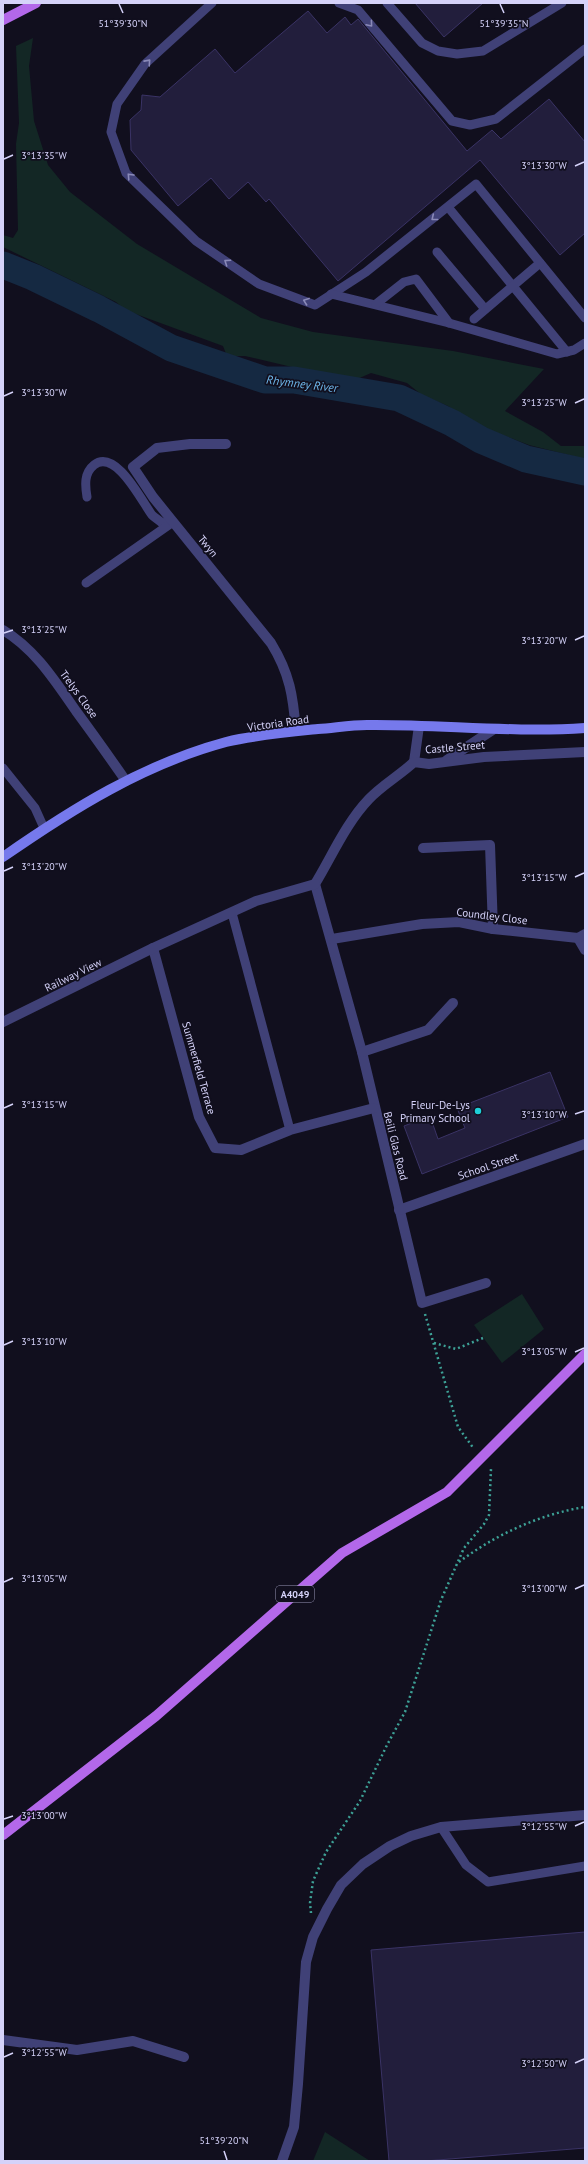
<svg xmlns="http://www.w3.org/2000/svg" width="588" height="2164" font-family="'PT Sans',sans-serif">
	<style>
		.green { fill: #132725 }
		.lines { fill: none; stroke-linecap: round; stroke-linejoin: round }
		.river { stroke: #152942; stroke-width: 27 }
		.building { fill: #221e3c; stroke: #3a3365 }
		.path { stroke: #3da196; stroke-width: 2.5; stroke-dasharray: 2 3; stroke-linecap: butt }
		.service { stroke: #404177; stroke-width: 9 }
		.minor { stroke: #404177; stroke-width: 10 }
		.secondary { stroke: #7679ec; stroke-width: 10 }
		.primary { stroke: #b368ea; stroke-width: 10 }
		.oneway { stroke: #8a8ab8 }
		.ticks { fill: none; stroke: #d5d2f9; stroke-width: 1.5 }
		.poi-dot { fill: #1ecfd9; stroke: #110f1e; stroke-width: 1.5 }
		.labels { text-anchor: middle; stroke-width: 3.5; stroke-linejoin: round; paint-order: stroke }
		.shield { fill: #110f1e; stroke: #9a98b7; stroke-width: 1 }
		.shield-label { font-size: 10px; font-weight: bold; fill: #d5d2f9 }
		.street-label { font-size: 11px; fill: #d5d2f9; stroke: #110f1e }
		.poi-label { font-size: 11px; fill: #d5d2f9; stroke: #110f1e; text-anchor: end }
		.water-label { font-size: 12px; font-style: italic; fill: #6eb7eb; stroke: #110f1e }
		.ticks-label { font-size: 10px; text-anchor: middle; fill: #d5d2f9; stroke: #110f1e; stroke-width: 3.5; stroke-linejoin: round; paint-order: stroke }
	</style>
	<rect width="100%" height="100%" fill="#110f1e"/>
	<g class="green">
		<polygon points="33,38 29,66 34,121 48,165 70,192 137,244 261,318 313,332 453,351 544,369 505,411 543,432 561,446 585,446 585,459 529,445 474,424 448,406 422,395 407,383 371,373 355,380 292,367 245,356 227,356 223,346 125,310 116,302 3,247 3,235 13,238 18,230 16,144 19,123 16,46"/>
		<polygon points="522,1294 544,1329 502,1363 474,1325"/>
		<polygon points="325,2132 370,2161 313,2161"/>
	</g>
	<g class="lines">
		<polyline class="river" points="3,265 33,277 99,309 171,348 265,380 294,380 399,398 452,423 481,440 526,459 585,472"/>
	</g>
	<g class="building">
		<polygon points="415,3 483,3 444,37"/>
		<polygon points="308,11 327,33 345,17 351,25 358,19 467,151 492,130 501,139 549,99 585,142 585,233 560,255 480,160 338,281 269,199 266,202 248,182 229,199 211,178 178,206 131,150 130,120 141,110 142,95 160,97 215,49 235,73"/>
		<polygon points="550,1072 568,1117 422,1174 404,1126 430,1116 438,1139 465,1128 457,1108"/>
		<polygon points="585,1932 585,2148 425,2161 389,2161 371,1950"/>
	</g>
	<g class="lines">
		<g class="path">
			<polyline points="425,1314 458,1427 474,1449"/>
			<polyline points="434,1343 456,1349 483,1338"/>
			<path d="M459 1562C495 1535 540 1514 585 1507"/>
			<polyline points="311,1913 310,1903 313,1881 326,1852 360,1801 387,1745 405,1712 441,1600 464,1548 484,1524 489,1515 491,1469"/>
		</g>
		<g class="service">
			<polyline points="212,3 145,64 117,104 111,132 126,173 196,241 259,284 315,305 366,272 476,184 585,318"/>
			<polyline points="339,3 358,10 452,121 470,125 496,119 585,49"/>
			<polyline points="387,3 422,43 438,51 457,54 483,51 562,3"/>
			<polyline points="448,207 567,352"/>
			<polyline points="437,252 485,309"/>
			<polyline points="331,294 449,323 557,354 574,350 585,343"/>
			<polyline points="376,304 404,282 416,279 449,323"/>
			<polyline points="474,319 540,263"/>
			<path d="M87 497C85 485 84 473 94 465 116 448 142 502 152 515 155 518 159 520 162 523L173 522"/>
			<polyline points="86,583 173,522"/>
			<polyline points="3,768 35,808 44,828"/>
			<polyline points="232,913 290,1130"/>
			<polyline points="441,1827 466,1865 488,1882 585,1866"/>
		</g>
		<g class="minor">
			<path d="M226 444H190L157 448 133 467 153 497 271 643C290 674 293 696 296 731"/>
			<path d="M3 630C35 649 55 681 76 711 93 734 110 758 126 781"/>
			<polyline points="447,760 494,729"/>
			<polyline points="414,762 419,726"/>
			<polyline points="423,848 490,845 493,929"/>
			<polyline points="315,884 362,1052 422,1303 486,1283"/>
			<path d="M315 884C332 856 346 823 369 799 381 786 400 775 414 762L429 764 484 757 585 752"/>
			<polyline points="578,938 585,950"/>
			<polyline points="332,939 422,924 459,922 493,929 578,938 585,934"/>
			<polyline points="153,948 199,1117 215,1148 241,1150 290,1130 374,1108"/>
			<polyline points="3,1022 153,948 256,901 315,884"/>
			<polyline points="362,1052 428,1030 453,1003"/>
			<polyline points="399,1210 585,1144"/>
			<polyline points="3,2040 77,2050 133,2041 184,2057"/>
			<polyline points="282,2161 294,2127 298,2084 306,1962 313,1937 327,1909 341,1885 363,1864 390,1846 411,1836 441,1827 585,1815"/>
		</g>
		<path class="secondary" d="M3 857C72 809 144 764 226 742 255 735 288 732 318 729 334 728 350 725 367 725 439 724 512 733 585 728"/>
		<g class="primary">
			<polyline points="3,20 36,3"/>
			<polyline points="3,1835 156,1716 342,1553 447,1492 585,1354"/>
		</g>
	</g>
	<defs><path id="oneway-chevron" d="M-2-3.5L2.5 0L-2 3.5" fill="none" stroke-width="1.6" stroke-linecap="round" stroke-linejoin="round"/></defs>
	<g class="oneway">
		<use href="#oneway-chevron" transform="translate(370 24) rotate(50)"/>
		<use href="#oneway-chevron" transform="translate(148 62) rotate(-48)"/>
		<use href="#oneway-chevron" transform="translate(130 176) rotate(-133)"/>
		<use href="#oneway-chevron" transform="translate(434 218) rotate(141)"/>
		<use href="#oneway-chevron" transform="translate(227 262) rotate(-146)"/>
		<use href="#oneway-chevron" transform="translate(306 301) rotate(-160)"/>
	</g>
	<path class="ticks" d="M119 4 123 13M500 4 504 13M4 159 13 155M575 166 584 162M4 396 13 392M575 403 584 399M4 633 13 630M575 640 584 636M4 871 13 867M575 877 584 873M4 1108 13 1104M575 1114 584 1111M4 1345 13 1341M575 1352 584 1348M4 1582 13 1578M575 1589 584 1585M4 1819 13 1816M575 1826 584 1822M4 2057 13 2053M575 2063 584 2059M224 2151 227 2160"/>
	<circle class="poi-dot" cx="478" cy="1111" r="4"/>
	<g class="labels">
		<rect class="shield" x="276" y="1586" width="38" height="16" rx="3"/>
		<g class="shield-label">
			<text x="295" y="1598">A4049</text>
		</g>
		<g class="street-label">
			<text transform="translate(208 546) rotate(51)" y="4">Twyn</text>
			<text transform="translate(79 694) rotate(54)" y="4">Trelys Close</text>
			<text transform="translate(278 723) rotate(-8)" y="4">Victoria Road</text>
			<text transform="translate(455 747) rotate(-5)" y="4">Castle Street</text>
			<text transform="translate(492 916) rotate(7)" y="4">Coundley Close</text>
			<text transform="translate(73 975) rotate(-26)" y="4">Railway View</text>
			<text transform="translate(199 1068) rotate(74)" y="4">Summerfield Terrace</text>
			<text transform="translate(396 1146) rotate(76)" y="4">Beili Glas Road</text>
			<text transform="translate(488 1166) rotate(-19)" y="4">School Street</text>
		</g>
		<g class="poi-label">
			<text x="470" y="1109">Fleur-De-Lys<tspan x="470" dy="13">Primary School</tspan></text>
		</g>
		<g class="water-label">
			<text transform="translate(302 384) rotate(7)" y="4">Rhymney River</text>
		</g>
	</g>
	<g class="ticks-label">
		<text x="504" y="27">51°39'35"N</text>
		<text x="123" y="27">51°39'30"N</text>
		<text x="44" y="159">3°13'35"W</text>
		<text x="544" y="169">3°13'30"W</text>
		<text x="44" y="396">3°13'30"W</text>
		<text x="544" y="406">3°13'25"W</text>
		<text x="44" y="633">3°13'25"W</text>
		<text x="544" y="644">3°13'20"W</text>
		<text x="44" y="870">3°13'20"W</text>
		<text x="544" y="881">3°13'15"W</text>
		<text x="44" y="1108">3°13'15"W</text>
		<text x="544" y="1118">3°13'10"W</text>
		<text x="44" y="1345">3°13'10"W</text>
		<text x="544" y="1355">3°13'05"W</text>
		<text x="44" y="1582">3°13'05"W</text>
		<text x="544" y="1592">3°13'00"W</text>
		<text x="44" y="1819">3°13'00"W</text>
		<text x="544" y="1830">3°12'55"W</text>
		<text x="44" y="2056">3°12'55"W</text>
		<text x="544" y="2067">3°12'50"W</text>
		<text x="224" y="2144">51°39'20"N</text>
	</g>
	<rect width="588" height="2164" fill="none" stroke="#d5d2f9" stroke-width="8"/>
</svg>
